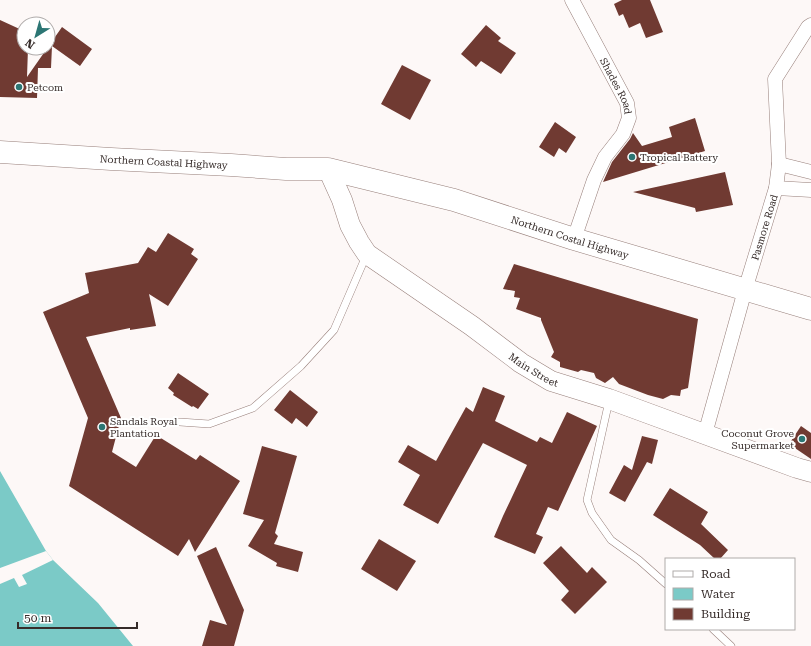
<svg xmlns="http://www.w3.org/2000/svg" width="811" height="646" font-family="'Roboto Serif',serif">
	<style>
		.water { fill: #7bcac7 }
		.pier { fill: #fdf8f7 }
		.building { fill: #703a32 }
		.lines { fill: none; stroke-linecap: round; stroke-linejoin: round }
		.lane-casing { stroke: #977f7a; stroke-width: 8 }
		.street-casing { stroke: #977f7a; stroke-width: 15 }
		.secondary-casing { stroke: #977f7a; stroke-width: 21 }
		.primary-casing { stroke: #977f7a; stroke-width: 23 }
		.lane { stroke: #fff; stroke-width: 7 }
		.street { stroke: #fff; stroke-width: 14 }
		.secondary { stroke: #fff; stroke-width: 20 }
		.primary { stroke: #fff; stroke-width: 22 }
		.poi-dot { fill: #2c7674; stroke: #fff; stroke-width: 1.5 }
		.labels { text-anchor: middle; stroke-width: 4; stroke-linejoin: round; paint-order: stroke }
		.street-label { font-size: 10px; fill: #362c2a; stroke: #fff }
		.poi-label { font-size: 10px; fill: #362c2a; stroke: #fff; text-anchor: start }
	</style>
	<rect width="100%" height="100%" fill="#fdf8f7"/>
	<polygon class="water" points="0,471 46,551 53,560 98,603 133,646 0,646"/>
	<polygon class="pier" points="46,551 53,560 22,575 27,584 19,587 14,578 0,584 0,568"/>
	<g class="building">
		<polygon points="622,0 650,0 663,32 646,38 640,23 629,28 623,14 619,16 614,4"/>
		<polygon points="0,20 24,31 24,48 28,48 27,77 62,27 92,49 80,66 52,46 51,68 38,68 37,98 0,97"/>
		<polygon points="486,25 501,38 498,41 516,53 501,74 481,61 476,67 461,54"/>
		<polygon points="402,65 431,80 410,120 381,104"/>
		<polygon points="695,118 705,151 603,182 612,162 630,139 633,133 642,146 672,137 669,127"/>
		<polygon points="555,122 576,137 566,153 559,148 554,157 539,147"/>
		<polygon points="725,172 733,205 696,212 695,208 633,192"/>
		<polygon points="168,233 194,249 191,254 198,259 168,306 149,294 156,326 130,330 130,328 86,337 121,418 112,452 136,467 156,435 196,460 200,455 240,481 195,552 189,539 178,556 69,486 88,418 43,312 89,293 85,273 138,263 148,247 156,252"/>
		<polygon points="514,264 698,319 688,388 681,390 680,396 671,395 663,399 648,395 619,384 613,377 605,383 596,378 594,373 581,370 578,372 560,367 560,362 551,357 554,352 541,320 541,318 516,309 520,298 514,297 515,291 503,289"/>
		<polygon points="178,373 209,394 198,409 193,406 192,407 173,395 174,393 168,388"/>
		<polygon points="483,387 505,396 495,421 537,442 540,437 552,443 567,412 597,426 558,511 548,507 536,534 543,537 535,554 494,537 503,516 527,465 483,443 438,524 403,505 420,475 398,462 408,445 436,461 466,407 473,412"/>
		<polygon points="290,390 318,412 307,427 296,418 292,424 274,410"/>
		<polygon points="801,426 811,433 811,459 789,444"/>
		<polygon points="642,436 658,440 652,464 647,462 625,502 609,493 624,465 632,470"/>
		<polygon points="262,446 297,456 275,533 278,536 274,544 303,552 298,572 276,566 277,563 248,546 264,520 243,514"/>
		<polygon points="670,488 708,512 701,524 728,550 720,559 715,559 700,545 653,515"/>
		<polygon points="379,539 416,561 397,591 361,569"/>
		<polygon points="561,546 587,573 592,567 607,582 575,614 561,600 569,591 543,563"/>
		<polygon points="216,547 244,610 234,646 202,646 210,620 227,625 197,556"/>
	</g>
	<g class="lines">
		<g class="lane-casing">
			<g id="lane">
				<polyline points="609,401 587,500 592,513 611,540 639,560 666,584"/>
				<polyline points="180,422 209,424 253,408 301,366 334,330 366,256"/>
				<polyline points="713,629 731,646"/>
			</g>
		</g>
		<g class="street-casing">
			<g id="street">
				<path id="s1" d="M572 0 627 103 629 118 623 134 605 157 594 180 574 239"/>
				<polyline points="779,164 811,172"/>
				<polyline points="776,188 811,190"/>
				<path id="s2" d="M705 434 745 290 776 188 779 164 775 79 808 27 811 25"/>
			</g>
		</g>
		<g class="secondary-casing">
			<g id="secondary">
				<path id="s3" d="M328 169 342 200 350 225 359 242 367 254 472 326 521 363 551 381 609 399 797 468 811 472"/>
			</g>
		</g>
		<g class="primary-casing">
			<g id="primary">
				<path id="s4" d="M0 152 111 159 231 165 286 169H328L454 200 574 239 811 309"/>
			</g>
		</g>
		<use href="#lane" class="lane"/>
		<use href="#street" class="street"/>
		<use href="#secondary" class="secondary"/>
		<use href="#primary" class="primary"/>
	</g>
	<g class="poi-dot">
		<circle cx="19" cy="87" r="4"/>
		<circle cx="632" cy="157" r="4"/>
		<circle cx="102" cy="427" r="4"/>
		<circle cx="802" cy="439" r="4"/>
	</g>
	<g class="labels">
		<g class="street-label">
			<text dy="4" stroke="none"><textPath href="#s1" startOffset="97">Shades Road</textPath></text>
			<text dy="4" stroke="none"><textPath href="#s4" startOffset="164">Northern Coastal Highway</textPath></text>
			<text dy="4" stroke="none"><textPath href="#s2" startOffset="215">Pasmore Road</textPath></text>
			<text dy="4" stroke="none"><textPath href="#s4" startOffset="580">Northern Costal Highway</textPath></text>
			<text dy="4" stroke="none"><textPath href="#s3" startOffset="297">Main Street</textPath></text>
		</g>
		<g class="poi-label">
			<text x="27" y="91">Petcom</text>
			<text x="640" y="161">Tropical Battery</text>
			<text x="110" y="425">Sandals Royal<tspan x="110" dy="12">Plantation</tspan></text>
			<text x="794" y="437" text-anchor="end">Coconut Grove<tspan x="794" dy="12">Supermarket</tspan></text>
		</g>
	</g>
	<rect x="665" y="558" width="130" height="72" fill="#ffffff" stroke="#afabaa"/>
	<rect x="673" y="571" width="20" height="6" fill="#ffffff" stroke="#afabaa"/>
	<text x="701" y="578" font-size="12" fill="#362c2a">Road</text>
	<rect x="673" y="588" width="20" height="12" fill="#7bcac7" stroke="#afabaa"/>
	<text x="701" y="598" font-size="12" fill="#362c2a">Water</text>
	<rect x="673" y="608" width="20" height="12" fill="#703a32" stroke="#afabaa"/>
	<text x="701" y="618" font-size="12" fill="#362c2a">Building</text>
	<g transform="translate(36 36) rotate(217)"><circle r="19" fill="#ffffff" stroke="#afabaa"/>
	<path d="M0-3L7 15L0 10L-7 15Z" fill="#2c7674"/>
	<text y="-6" font-size="11" font-weight="bold" text-anchor="middle" fill="#362c2a">N</text>
	</g>
	<path d="M18 622v6h119v-6" fill="none" stroke="#362c2a" stroke-width="2"/>
	<text x="24" y="622" font-size="12" fill="#362c2a" stroke="#ffffff" stroke-width="3" paint-order="stroke">50 m</text>
</svg>
